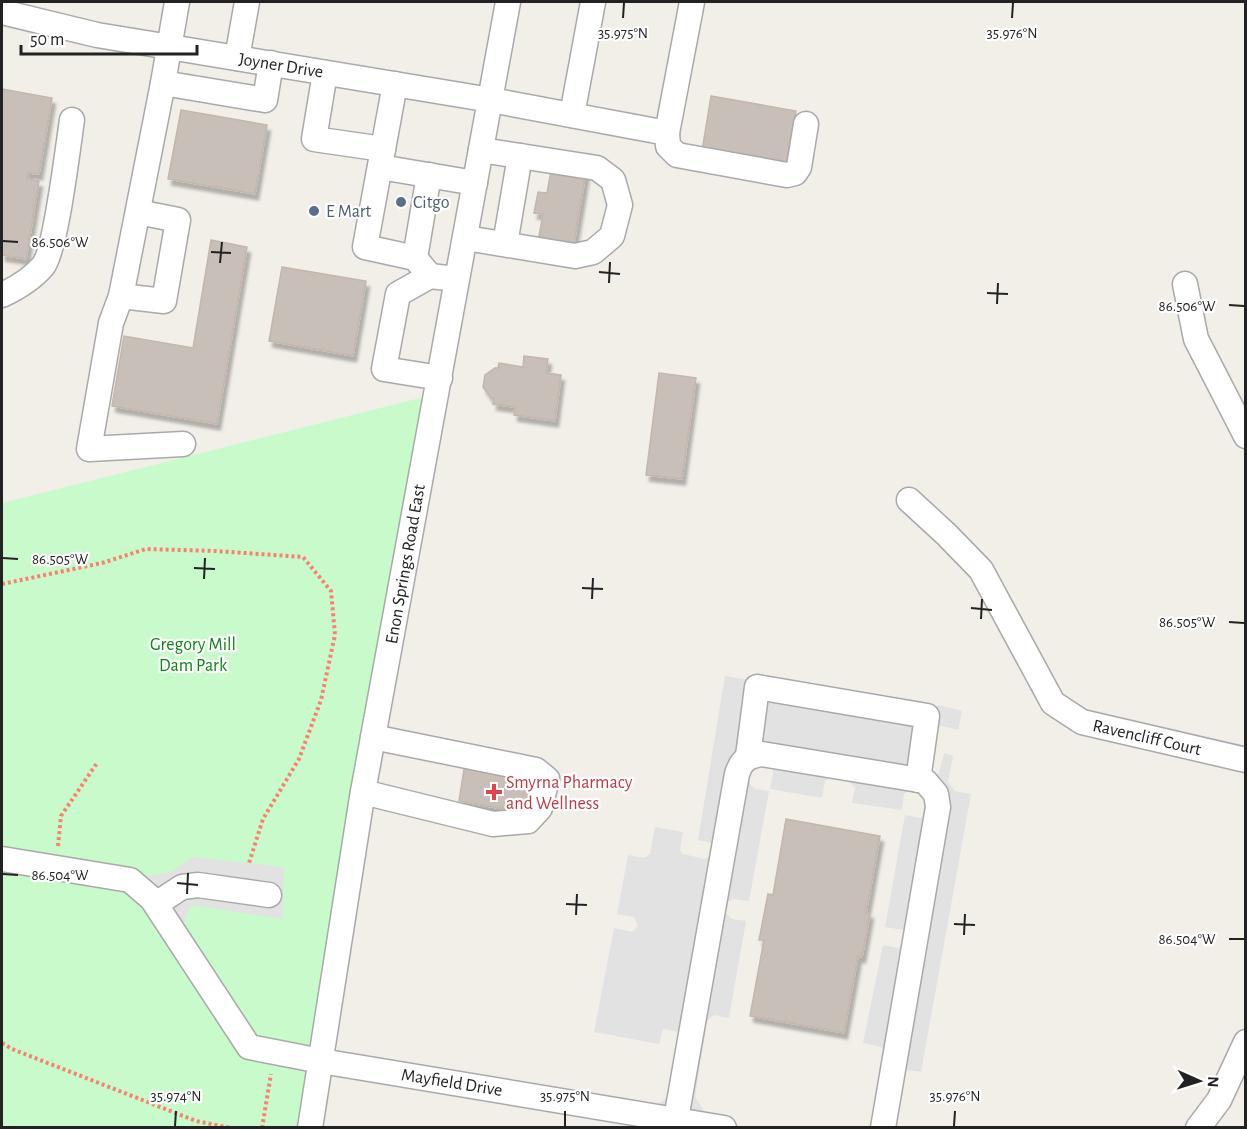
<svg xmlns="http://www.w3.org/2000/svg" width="1247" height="1129" font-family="'Alegreya Sans',sans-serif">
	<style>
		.park { fill: #c8facc }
		.parking { fill: #e2e2e2 }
		.building { fill: #c7bfb8; stroke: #c4b6ab; stroke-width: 1.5; filter: url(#shadow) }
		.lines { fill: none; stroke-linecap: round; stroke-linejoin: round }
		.minor-casing { stroke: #a9a9a9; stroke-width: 27 }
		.path { stroke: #fa8072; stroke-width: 4; stroke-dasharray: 3 3; stroke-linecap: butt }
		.minor { stroke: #fff; stroke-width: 24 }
		.ticks { fill: none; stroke: #222; stroke-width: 2 }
		.service-dot { fill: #5c6f8a; stroke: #fff; stroke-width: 2 }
		.health-dot { fill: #e0444e; stroke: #fff; stroke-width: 2 }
		.labels { text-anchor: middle; stroke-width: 4.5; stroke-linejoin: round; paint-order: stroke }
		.street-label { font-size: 18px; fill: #222; stroke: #fff }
		.service-label { font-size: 18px; fill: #4e5e75; stroke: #fff; text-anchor: start }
		.park-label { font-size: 18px; fill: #0c8416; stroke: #fff }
		.health-label { font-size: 18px; fill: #be3a42; stroke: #fff; text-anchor: start }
		.ticks-label { font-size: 15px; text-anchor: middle; fill: #222; stroke: #fff; stroke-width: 4.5; stroke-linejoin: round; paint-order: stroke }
	</style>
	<defs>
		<filter id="shadow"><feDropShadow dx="3.5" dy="6" stdDeviation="1.5" flood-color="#0004"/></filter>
	</defs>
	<rect width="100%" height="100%" fill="#f2efe9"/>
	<polygon class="park" points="436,394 310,1127 2,1127 2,503"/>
	<g class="parking">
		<polygon points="753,674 924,705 931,713 938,705 962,711 958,730 942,726 935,730 931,768 935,775 939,773 944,753 953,756 948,782 955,791 971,794 921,1072 908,1070 900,1072 890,1127 868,1127 872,1123 885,1053 881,1047 863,1043 883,945 899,948 905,940 904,930 885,927 905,815 922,818 929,809 926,797 911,788 904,794 902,810 852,803 855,788 846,778 833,777 825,781 822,798 770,789 774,767 764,763 749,775 750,784 756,789 769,791 749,901 733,899 728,902 726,913 732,919 746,921 729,1018 714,1015 707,1021 695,1097 705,1112 658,1104 673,1093 679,1032 663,1029 659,1044 594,1032 614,928 632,932 638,926 634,917 617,914 628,855 644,858 650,854 655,827 683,832 680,850 683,854 705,859 715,853 716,844 698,840 725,676 750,680"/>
		<polygon points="193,857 284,867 282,919 191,905 178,939 130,880 170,872"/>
	</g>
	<g class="building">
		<polygon points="2,89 52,98 39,174 28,173 27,179 39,181 26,259 2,255"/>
		<polygon points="711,96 796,111 787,165 702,151"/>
		<polygon points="181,110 267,125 255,194 168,179"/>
		<polygon points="552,165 586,171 573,249 538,242 543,214 534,213 538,192 547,193"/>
		<polygon points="211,240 247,247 217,424 112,406 124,336 193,348"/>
		<polygon points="282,267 366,281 353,356 269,341"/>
		<polygon points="524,356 548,359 546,373 561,375 555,421 514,415 515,407 493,404 494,398 491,398 483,387 485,375 495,368 498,368 499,363 523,367"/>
		<polygon points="659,373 696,378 682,479 646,475"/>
		<polygon points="465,763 522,773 520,781 530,783 526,806 515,804 514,811 459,801"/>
		<polygon points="786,819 880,836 866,913 870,913 862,957 858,956 844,1033 750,1016 764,940 759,940 768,894 773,895"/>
	</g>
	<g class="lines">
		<g class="minor-casing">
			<g id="minor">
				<polyline points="177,2 163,83 265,100 271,63"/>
				<polyline points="692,2 667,133 668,146 677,155 787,175 795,173 799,167 806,124"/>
				<polyline points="2,12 97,35 491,100 667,133"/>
				<polyline points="237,58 247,2"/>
				<polyline points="325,73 314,139 383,149"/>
				<polyline points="163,83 121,296 111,323 89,449 183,444"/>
				<polyline points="395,84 365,247 415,258 430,276"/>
				<polyline points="572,115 593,2"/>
				<polyline points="380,167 475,183"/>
				<polyline points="466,238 575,256 593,252 612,236 620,205 613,180 597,168 481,150"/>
				<polyline points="505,244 520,156"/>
				<polyline points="415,258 429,175"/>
				<polyline points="1185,284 1196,339 1246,436"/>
				<path d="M2 295C17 288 31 280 43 266 56 250 68 146 72 120"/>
				<polyline points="121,296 164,301 178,220 138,212"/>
				<polyline points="440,378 384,369 398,294 430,276 447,278"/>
				<polyline points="909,500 947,535 981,570 1053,703 1082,722 1246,760"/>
				<polyline points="748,756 757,687 927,716 918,780"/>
				<polyline points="363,792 493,824 528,821 540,808 547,779 536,770 373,737"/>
				<polyline points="2,859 130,880 152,899 249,1047 321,1061 724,1128"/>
				<polyline points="156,904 182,887 198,885 269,895"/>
				<path d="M676 1119 737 774C742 759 747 757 762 754L925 781 936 794 938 807 883 1128"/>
				<polyline points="310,1128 362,797 508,2"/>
				<polyline points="1198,1128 1219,1100 1246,1042"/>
			</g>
		</g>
		<g class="path">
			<polyline points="2,584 102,563 146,549 216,551 303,557 331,591 335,635 321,700 299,759 263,819 249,863"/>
			<polyline points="58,846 61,816 97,763"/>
			<polyline points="2,1043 12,1049 196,1121 231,1128"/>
			<polyline points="262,1128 271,1074"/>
		</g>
		<use href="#minor" class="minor"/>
	</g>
	<path class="ticks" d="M623 18 624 3M1012 18 1013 3M3 241 18 242M211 252 231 253M220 263 222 242M599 272 620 274M609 283 610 262M987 293 1008 294M997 304 998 283M1229 305 1244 306M3 558 18 559M194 568 215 569M204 579 205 558M582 588 603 589M592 599 593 578M971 608 992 610M981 619 982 599M1229 622 1244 623M3 874 18 875M177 883 198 885M187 894 188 873M566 904 587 905M576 915 577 894M954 924 975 925M964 935 965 914M1229 939H1244M175 1126 176 1111M565 1126V1111M954 1126 955 1111"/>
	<g class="service-dot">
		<circle cx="401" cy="202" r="6"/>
		<circle cx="314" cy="211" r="6"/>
	</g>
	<path class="health-dot" d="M491 783h6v6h6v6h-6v6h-6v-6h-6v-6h6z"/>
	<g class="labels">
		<g class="street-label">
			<text transform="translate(281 65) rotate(9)" y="6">Joyner Drive</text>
			<text transform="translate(405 564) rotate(-80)" y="6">Enon Springs Road East</text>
			<text transform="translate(1147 737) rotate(13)" y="6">Ravencliff Court</text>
			<text transform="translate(452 1082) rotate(9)" y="6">Mayfield Drive</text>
		</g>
		<g class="service-label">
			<text x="413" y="208">Citgo</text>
			<text x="326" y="217">E Mart</text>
		</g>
		<g class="park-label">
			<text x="193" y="650">Gregory Mill<tspan x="193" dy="21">Dam Park</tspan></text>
		</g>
		<g class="health-label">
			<text x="506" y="788">Smyrna Pharmacy<tspan x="506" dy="21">and Wellness</tspan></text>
		</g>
	</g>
	<g class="ticks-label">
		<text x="623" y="38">35.975°N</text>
		<text x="1012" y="38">35.976°N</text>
		<text x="60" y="247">86.506°W</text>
		<text x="1187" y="311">86.506°W</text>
		<text x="60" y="564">86.505°W</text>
		<text x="1187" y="627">86.505°W</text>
		<text x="60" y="880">86.504°W</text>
		<text x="1187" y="944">86.504°W</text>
		<text x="176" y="1101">35.974°N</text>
		<text x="565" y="1101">35.975°N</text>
		<text x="955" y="1101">35.976°N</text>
	</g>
	<rect width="1247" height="1129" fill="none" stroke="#222222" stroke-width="6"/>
	<g transform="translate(1199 1081) rotate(93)" stroke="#ffffff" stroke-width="4.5" paint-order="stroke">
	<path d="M0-4.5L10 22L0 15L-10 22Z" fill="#222222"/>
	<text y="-9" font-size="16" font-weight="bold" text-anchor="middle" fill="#222222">N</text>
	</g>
	<path d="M21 45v9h176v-9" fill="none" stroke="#222222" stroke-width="3"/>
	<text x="30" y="45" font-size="18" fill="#222222" stroke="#ffffff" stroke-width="4.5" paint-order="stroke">50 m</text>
</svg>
